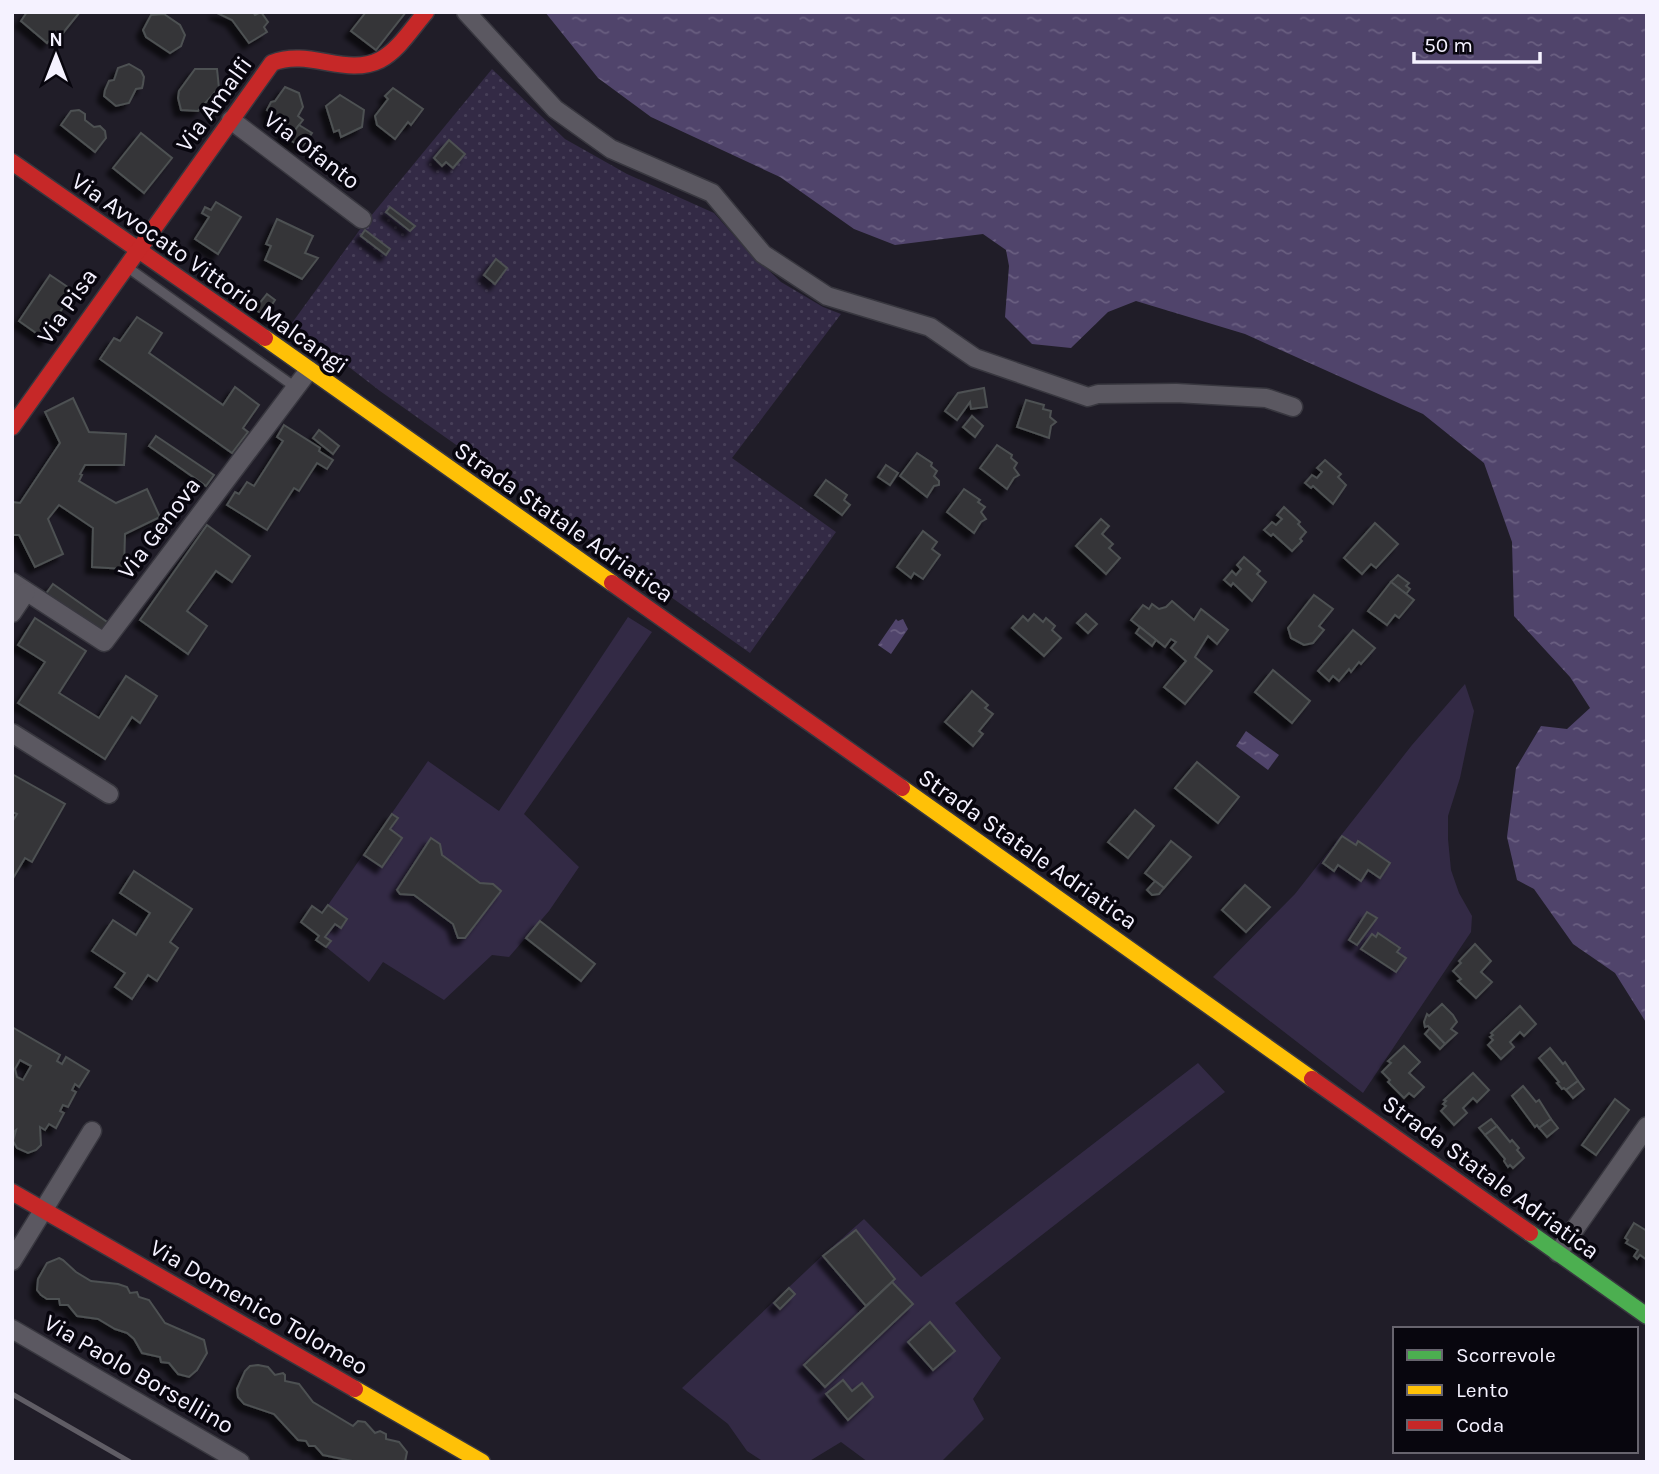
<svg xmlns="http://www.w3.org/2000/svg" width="1659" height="1474" font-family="Karla,sans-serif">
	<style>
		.grass { fill: url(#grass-dots) }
		.green { fill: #332a45; fill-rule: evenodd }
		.water { fill: url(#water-ripples) }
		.building { fill: #343639; stroke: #4e5152; stroke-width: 2; fill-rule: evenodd; filter: url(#shadow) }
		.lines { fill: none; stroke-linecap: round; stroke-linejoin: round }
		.lane-casing { stroke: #38373f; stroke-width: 12 }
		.street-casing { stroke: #38373f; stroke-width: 21 }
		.fast-casing { stroke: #38373f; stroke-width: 19 }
		.slow-casing { stroke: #38373f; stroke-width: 19 }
		.jam-casing { stroke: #38373f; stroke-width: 19 }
		.lane { stroke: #5b5861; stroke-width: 9 }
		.street { stroke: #5b5861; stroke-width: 18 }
		.fast { stroke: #4caf50; stroke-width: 16 }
		.slow { stroke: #ffc107; stroke-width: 16 }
		.jam { stroke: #c62828; stroke-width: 16 }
		.rail { stroke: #605d65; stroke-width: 5 }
		.labels { text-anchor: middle; stroke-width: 7; stroke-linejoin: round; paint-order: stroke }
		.street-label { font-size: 24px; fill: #f5f2ff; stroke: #08060e }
	</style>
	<defs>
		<pattern id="grass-dots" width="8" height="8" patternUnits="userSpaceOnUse" patternTransform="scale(1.75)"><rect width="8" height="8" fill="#332a45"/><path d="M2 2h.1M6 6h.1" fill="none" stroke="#473f58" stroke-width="1.8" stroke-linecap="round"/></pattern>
		<pattern id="water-ripples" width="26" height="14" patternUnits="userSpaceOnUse" patternTransform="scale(1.75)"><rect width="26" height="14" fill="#50446b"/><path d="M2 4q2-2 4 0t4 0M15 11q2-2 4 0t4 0" fill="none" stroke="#6a5f81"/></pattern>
		<filter id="shadow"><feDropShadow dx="-6" dy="6" stdDeviation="2" flood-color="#0009"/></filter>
	</defs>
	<rect width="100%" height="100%" fill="#201d28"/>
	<polygon class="grass" points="492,69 565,139 627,174 714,213 745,248 781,282 823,307 841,314 732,458 836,532 750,653 380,391 292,323 361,228"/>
	<g class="green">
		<path d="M628 617 652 632 524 814 579 867 549 911 509 957 492 955 444 1000 383 962 369 982 326 947 331 941 325 937 328 905 428 761 499 811ZM393 815 398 819 390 829 382 867 364 854ZM431 838 440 844 442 855 480 883 493 884 501 891 465 938 461 939 457 936 453 924 414 895 400 894 397 890Z"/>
		<polygon points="1465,684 1474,711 1460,778 1448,816 1448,839 1451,870 1459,893 1472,916 1471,932 1363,1093 1213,977 1295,894 1412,745"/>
		<path d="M1198 1063 1225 1092 955 1303 1001 1358 973 1399 984 1419 941 1462H868L841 1442 808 1462H764L747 1451 728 1424 682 1388 823 1255 864 1219 921 1277ZM856 1230 895 1279 892 1282 913 1304 825 1387 804 1365 866 1306 823 1256ZM930 1322 955 1351 933 1370 908 1342ZM842 1380 852 1391 862 1384 873 1397 848 1419 826 1394Z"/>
	</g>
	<g class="water">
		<polygon points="545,12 1647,12 1647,1024 1615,973 1573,944 1534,889 1517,880 1507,837 1516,768 1541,726 1567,729 1590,708 1570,677 1514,616 1512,542 1484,463 1423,414 1245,334 1136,301 1108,312 1071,348 1032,344 1005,317 1009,266 1006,250 983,234 895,245 854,229 780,177 651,117 598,78"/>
		<polygon points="896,619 898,621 903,619 908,629 891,654 878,645"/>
		<polygon points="1246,731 1279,755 1268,770 1236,746"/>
	</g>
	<g class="building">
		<polygon points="27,12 80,12 59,38 55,34 47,43 21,21"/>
		<polygon points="215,12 253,12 255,15 261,12 268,22 264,27 267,32 249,43 232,20"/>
		<polygon points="366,12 406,12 376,50 351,31"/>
		<polygon points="164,14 180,25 185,35 181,46 170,53 146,37 143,30 151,15"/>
		<polygon points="129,64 141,71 144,77 143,84 142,88 136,89 129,103 116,106 104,96 105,90 109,81 114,80 118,68"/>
		<polygon points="195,69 217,69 219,88 198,111 181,110 178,98 179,91"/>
		<polygon points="285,87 299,93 303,107 298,116 303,120 288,139 282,134 286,130 268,118 271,113 267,110 271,102 275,101"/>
		<polygon points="393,88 423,109 411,125 408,122 395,139 377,125 375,116 388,99 385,96"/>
		<polygon points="340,95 364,110 362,127 341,137 339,130 334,132 326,106"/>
		<polygon points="79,110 85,114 85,120 94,127 100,126 105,131 106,138 95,152 61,125 71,111"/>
		<polygon points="299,125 312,133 302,147 288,139"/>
		<polygon points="141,133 172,158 144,193 113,168"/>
		<polygon points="449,140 465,154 453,168 446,162 442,166 434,158"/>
		<polygon points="216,202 241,217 218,254 195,239 209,217 202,213 205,207 211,210"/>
		<polygon points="390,207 415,226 410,231 386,212"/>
		<polygon points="277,219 313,236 305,253 318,258 302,279 265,260 271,246 266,244"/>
		<polygon points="365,230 390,249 386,255 361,236"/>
		<polygon points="496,259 507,268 495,284 484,275"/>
		<polygon points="50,275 78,294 73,301 69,299 60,312 63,314 46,340 19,321"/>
		<polygon points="267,294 275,300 269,309 275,314 270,320 255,309"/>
		<polygon points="137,317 162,333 149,353 223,405 235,387 259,405 243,428 248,432 232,453 100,359 114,338 120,341"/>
		<polygon points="984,388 987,407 971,409 970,402 957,420 945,411 958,393"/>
		<polygon points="73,398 89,432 126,434 124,465 85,465 80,474 82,475 79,481 116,503 147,489 160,517 125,534 124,569 92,567 93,528 59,505 48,519 63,554 35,567 19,535 12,535 12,502 20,503 60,443 45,412"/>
		<polygon points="1026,400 1044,405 1043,409 1051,411 1050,417 1056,422 1051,426 1049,438 1017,427"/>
		<polygon points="972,416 983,426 975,437 963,427"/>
		<polygon points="284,425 320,448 319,451 333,460 327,469 317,463 299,491 294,488 267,530 227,505 235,492 239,494 247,482 254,486 283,441 277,437"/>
		<polygon points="319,430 339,446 333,454 313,438"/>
		<polygon points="156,436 214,475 206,486 149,446"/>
		<polygon points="997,445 1012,455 1011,458 1017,463 1014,468 1019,475 1014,478 1007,489 980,468"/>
		<polygon points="917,453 932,463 931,466 937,471 934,476 939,481 939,485 934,486 927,497 900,476"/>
		<polygon points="1325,460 1341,474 1338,477 1346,485 1333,504 1313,486 1311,488 1305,483 1312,475 1317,478 1322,472 1317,468"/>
		<polygon points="886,465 898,473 890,485 878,477"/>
		<polygon points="826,480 847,495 844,500 850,505 842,515 815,495"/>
		<polygon points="964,489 980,500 978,502 985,507 981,512 986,519 981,522 974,533 947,512"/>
		<polygon points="1284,507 1300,522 1298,524 1306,532 1300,539 1302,541 1292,551 1273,534 1271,536 1264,530 1272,522 1276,525 1282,519 1277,515"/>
		<polygon points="1101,519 1109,526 1102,534 1113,544 1109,548 1120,558 1106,574 1076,546"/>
		<polygon points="1375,523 1398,544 1376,568 1371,564 1362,574 1344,558"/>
		<polygon points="207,525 250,556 232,582 216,571 187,611 207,626 188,654 140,620"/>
		<polygon points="923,531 937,542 932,549 940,555 923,579 914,573 911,578 897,567"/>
		<polygon points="1244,557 1260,571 1257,574 1266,582 1252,601 1233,583 1231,586 1224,580 1232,571 1236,575 1241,569 1237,565"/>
		<polygon points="1398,575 1409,583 1406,586 1410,589 1406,594 1391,582"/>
		<polygon points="1391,582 1414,600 1399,618 1395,615 1387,625 1368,611"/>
		<polygon points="53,584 110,624 102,635 45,595"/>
		<polygon points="1314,595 1333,609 1319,626 1324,630 1313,643 1304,645 1291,638 1288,628"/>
		<polygon points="1172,601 1194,620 1201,609 1228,630 1217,644 1208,636 1195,657 1212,671 1185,704 1164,687 1186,661 1171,648 1176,642 1171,639 1165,647 1131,620 1143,605 1149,609 1152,604 1159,609 1166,607"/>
		<polygon points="1034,614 1043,622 1046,618 1055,626 1052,630 1061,638 1044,656 1012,628 1023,616 1028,621"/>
		<polygon points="1086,614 1097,624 1088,633 1077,623"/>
		<polygon points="35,618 86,651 59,693 99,718 126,676 157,696 140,723 132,717 105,759 18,703 45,662 18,645"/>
		<polygon points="1140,627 1156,640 1152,646 1136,633"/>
		<polygon points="1353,630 1375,648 1361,664 1359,662 1351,672 1349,669 1339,681 1333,676 1329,681 1318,671"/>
		<polygon points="1273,670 1310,701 1292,723 1255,692"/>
		<polygon points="972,691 988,705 985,708 993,714 979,731 983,734 973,746 945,722"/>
		<polygon points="1197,762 1239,797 1218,823 1175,788"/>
		<polygon points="12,774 65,804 32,862 25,858 12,880 12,822 17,814 12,812"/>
		<polygon points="1135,810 1154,826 1128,858 1108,842"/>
		<polygon points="392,814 398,818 390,829 402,838 382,867 364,855"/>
		<polygon points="1342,836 1356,845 1358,841 1390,863 1380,878 1368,870 1361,881 1338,865 1334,871 1323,863"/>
		<polygon points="431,838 440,844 442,855 480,883 493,884 501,891 465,938 458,938 453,924 414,895 400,894 397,890"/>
		<polygon points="1171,841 1191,857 1164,888 1145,873"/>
		<polygon points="134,871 192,909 170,942 178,948 157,981 148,975 132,999 115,987 125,973 92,951 113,920 136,935 150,913 120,893"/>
		<polygon points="1155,881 1164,888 1159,894 1152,895 1147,890"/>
		<polygon points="1245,885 1270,907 1246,932 1222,910"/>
		<polygon points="328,905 347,919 341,928 335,924 325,937 331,941 326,947 316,940 319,936 301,922 312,906 322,913"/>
		<polygon points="1367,912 1377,918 1357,945 1349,940"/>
		<polygon points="540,921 595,964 581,981 526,938"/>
		<polygon points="1378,933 1400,948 1397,952 1406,958 1396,972 1361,949 1372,934 1376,937"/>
		<polygon points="1475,944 1491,961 1481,972 1492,982 1476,998 1458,981 1461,979 1453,971 1461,963 1459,961"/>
		<polygon points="1442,1004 1453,1015 1457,1022 1451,1029 1457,1033 1445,1044 1428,1026 1425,1027 1424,1022 1427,1014 1429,1016"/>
		<polygon points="1520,1006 1536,1024 1524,1036 1520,1032 1510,1042 1514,1047 1501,1059 1488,1045 1493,1040 1490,1037 1493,1035 1491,1033"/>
		<path d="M12 1027 60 1055 57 1061 62 1064 66 1057 89 1071 79 1087 75 1084 72 1090 76 1092 68 1107 63 1105 60 1111 64 1113 56 1128 49 1124 45 1130 40 1127 41 1145 36 1150 28 1153 17 1148 13 1141 16 1130 12 1133ZM20 1060 31 1066 23 1080 17 1077 15 1069Z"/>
		<polygon points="1430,1028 1445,1044 1440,1049 1425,1034"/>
		<polygon points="1404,1046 1420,1062 1409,1073 1424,1087 1414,1097 1409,1093 1404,1098 1388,1082 1390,1080 1382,1072 1391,1063 1388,1061"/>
		<polygon points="1550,1048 1563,1064 1565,1062 1578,1081 1566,1090 1564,1088 1562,1089 1557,1083 1559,1082 1539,1058"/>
		<polygon points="1473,1073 1489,1090 1477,1102 1473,1098 1463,1108 1467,1113 1454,1125 1441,1111 1446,1106 1443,1104 1446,1101 1444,1100"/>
		<polygon points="1578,1081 1584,1089 1573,1098 1566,1090"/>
		<polygon points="1523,1086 1536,1102 1539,1100 1551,1119 1539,1128 1537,1125 1535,1127 1512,1096"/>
		<polygon points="1615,1099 1629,1110 1596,1155 1582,1145"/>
		<polygon points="1491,1119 1497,1126 1485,1135 1479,1128"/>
		<polygon points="1551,1119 1558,1128 1547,1137 1539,1128"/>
		<polygon points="1497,1126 1510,1142 1512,1140 1519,1148 1517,1150 1524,1158 1513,1168 1510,1165 1508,1167 1504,1161 1505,1159 1485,1135"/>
		<polygon points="1634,1223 1647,1231 1647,1260 1640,1255 1637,1259 1634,1256 1638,1250 1626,1243 1628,1240 1625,1238"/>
		<polygon points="856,1230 895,1279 866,1306 823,1256"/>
		<polygon points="59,1258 63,1260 76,1272 91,1281 118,1284 127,1287 130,1293 137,1292 139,1297 149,1300 165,1323 204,1340 207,1353 197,1370 189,1377 178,1374 169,1363 161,1362 160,1357 142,1353 134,1339 127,1333 115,1329 98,1319 77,1316 68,1305 60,1305 59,1299 47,1299 41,1295 37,1290 38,1279 47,1263"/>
		<polygon points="892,1282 913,1304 825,1387 804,1365"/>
		<polygon points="789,1288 795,1294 780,1309 774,1303"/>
		<polygon points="930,1322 955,1351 933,1370 908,1342"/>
		<polygon points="258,1365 268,1367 275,1375 283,1373 285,1375 285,1381 299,1384 313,1402 353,1426 358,1421 365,1422 375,1433 380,1431 386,1434 386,1439 399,1442 407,1452 405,1462 357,1462 323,1455 315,1446 309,1446 306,1441 298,1440 274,1414 244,1404 238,1397 237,1389 245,1371 250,1366"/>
		<polygon points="843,1380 852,1391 862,1383 873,1397 848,1420 826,1394"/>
	</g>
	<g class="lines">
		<g class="lane-casing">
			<polyline id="lane" points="127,267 295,387"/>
		</g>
		<g class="street-casing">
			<g id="street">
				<polyline points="466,12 555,109 611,149 712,193 763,254 827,296 930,327 975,358 1088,397 1098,394 1176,393 1266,398 1293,407"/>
				<polyline points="231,120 362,219"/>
				<polyline points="12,582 104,642 309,370"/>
				<polyline points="12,613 26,592"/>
				<polyline points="12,733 109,794"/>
				<polyline points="1558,1253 1647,1126"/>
				<polyline points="12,1261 92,1131"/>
				<polyline points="12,1329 240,1462"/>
			</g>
		</g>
		<g class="fast-casing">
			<polyline id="fast" points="1530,1233 1647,1316"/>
		</g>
		<g class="slow-casing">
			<g id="slow">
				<polyline points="265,338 612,583"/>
				<polyline points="902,788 1312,1079"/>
				<polyline points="355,1389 482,1462"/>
			</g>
		</g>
		<g class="jam-casing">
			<g id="jam">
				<polyline points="12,162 265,338"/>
				<path d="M12 427 272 63C309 48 346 77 380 60 399 50 412 28 426 12"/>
				<polyline points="612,583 902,788"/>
				<polyline points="1312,1079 1530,1233"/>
				<polyline points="12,1192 355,1389"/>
			</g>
		</g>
		<use href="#lane" class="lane"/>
		<use href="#street" class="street"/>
		<use href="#fast" class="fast"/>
		<use href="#slow" class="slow"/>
		<use href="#jam" class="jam"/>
		<polyline class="rail" points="12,1394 130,1462"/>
	</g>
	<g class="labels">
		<g class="street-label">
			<text transform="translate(214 104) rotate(-54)" y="8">Via Amalfi</text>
			<text transform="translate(312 150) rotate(37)" y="8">Via Ofanto</text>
			<text transform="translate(210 273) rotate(35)" y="8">Via Avvocato Vittorio Malcangi</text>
			<text transform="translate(67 306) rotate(-55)" y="8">Via Pisa</text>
			<text transform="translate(564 522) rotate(35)" y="8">Strada Statale Adriatica</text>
			<text transform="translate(159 528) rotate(-53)" y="8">Via Genova</text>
			<text transform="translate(1028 849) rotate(35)" y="8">Strada Statale Adriatica</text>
			<text transform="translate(1491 1177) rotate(36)" y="8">Strada Statale Adriatica</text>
			<text transform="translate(259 1307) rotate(30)" y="8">Via Domenico Tolomeo</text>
			<text transform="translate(139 1374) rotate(30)" y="8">Via Paolo Borsellino</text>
		</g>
	</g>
	<rect width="1659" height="1474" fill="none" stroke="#f5f2ff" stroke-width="28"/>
	<rect x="1393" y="1327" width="245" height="126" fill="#08060e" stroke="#67646e" stroke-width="2"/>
	<rect x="1407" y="1350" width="35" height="10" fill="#4caf50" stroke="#67646e" stroke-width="2"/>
	<text x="1456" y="1362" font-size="21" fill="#f5f2ff">Scorrevole</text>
	<rect x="1407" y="1385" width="35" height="10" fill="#ffc107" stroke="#67646e" stroke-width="2"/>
	<text x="1456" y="1397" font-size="21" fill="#f5f2ff">Lento</text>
	<rect x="1407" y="1420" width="35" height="10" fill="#c62828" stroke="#67646e" stroke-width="2"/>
	<text x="1456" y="1432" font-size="21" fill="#f5f2ff">Coda</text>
	<g transform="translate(56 56)" stroke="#08060e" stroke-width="5" paint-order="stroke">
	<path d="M0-5L12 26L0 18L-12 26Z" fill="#f5f2ff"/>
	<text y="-10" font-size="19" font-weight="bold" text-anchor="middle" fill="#f5f2ff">N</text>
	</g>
	<path d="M1414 52v10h126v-10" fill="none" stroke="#f5f2ff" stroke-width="3.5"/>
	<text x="1424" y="52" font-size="21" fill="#f5f2ff" stroke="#08060e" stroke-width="5" paint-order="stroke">50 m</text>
</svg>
